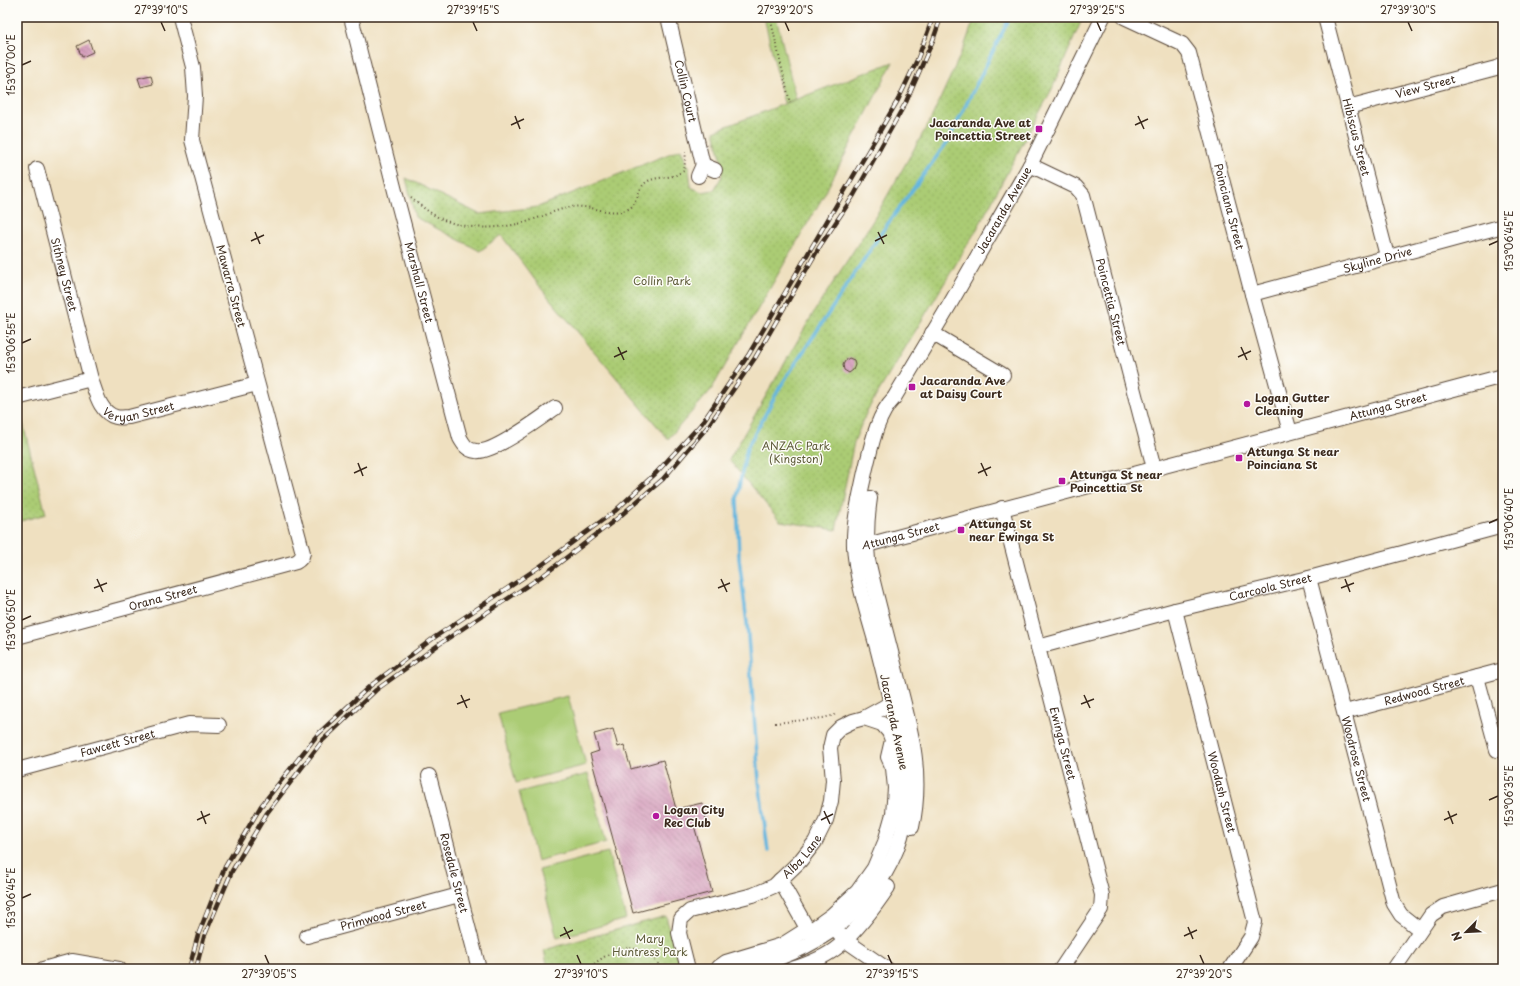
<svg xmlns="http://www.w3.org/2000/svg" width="1520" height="986" font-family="'Playpen Sans',sans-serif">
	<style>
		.grass { fill: #abcc74; stroke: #737b49 }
		.park { fill: url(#park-dots); stroke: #737b49 }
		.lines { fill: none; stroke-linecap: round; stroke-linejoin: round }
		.stream { stroke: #64b6df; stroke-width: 3.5 }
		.building { fill: url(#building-back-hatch) }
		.minor-casing { stroke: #564536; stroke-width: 16 }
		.path { stroke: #564536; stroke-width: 2; stroke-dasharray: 1 3; stroke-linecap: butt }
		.minor { stroke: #fff; stroke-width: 14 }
		.rail-casing { stroke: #3b2a1e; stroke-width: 4.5 }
		.rail { stroke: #fdfcf7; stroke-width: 3; stroke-dasharray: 9; stroke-linecap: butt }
		.ticks { fill: none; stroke: #3b2a1e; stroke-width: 1.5 }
		.poi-dot { fill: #b5179e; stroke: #fdfcf7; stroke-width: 1.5 }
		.labels { text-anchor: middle; stroke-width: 3; stroke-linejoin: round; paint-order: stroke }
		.street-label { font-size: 11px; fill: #3b2a1e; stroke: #fdfcf7 }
		.poi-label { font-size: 11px; font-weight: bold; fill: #3b2a1e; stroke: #fdfcf7; text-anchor: start }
		.park-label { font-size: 11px; fill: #5d5b38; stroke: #fdfcf7 }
		.neatline { fill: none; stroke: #3b2a1e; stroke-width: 1.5 }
		.ticks-label { font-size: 10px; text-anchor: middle; fill: #3b2a1e }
	</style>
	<defs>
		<pattern id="park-dots" width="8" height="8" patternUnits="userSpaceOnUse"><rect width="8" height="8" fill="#abcc74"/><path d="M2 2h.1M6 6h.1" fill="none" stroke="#94af64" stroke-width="1.8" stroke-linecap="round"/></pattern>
		<pattern id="building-back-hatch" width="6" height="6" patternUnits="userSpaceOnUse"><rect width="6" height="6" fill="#d59ebc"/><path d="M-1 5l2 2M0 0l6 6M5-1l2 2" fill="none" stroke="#ae8198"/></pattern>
	</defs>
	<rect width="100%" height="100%" fill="#fdfcf7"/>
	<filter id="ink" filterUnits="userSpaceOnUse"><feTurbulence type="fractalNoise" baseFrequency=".025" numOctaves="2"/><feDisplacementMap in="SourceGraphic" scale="8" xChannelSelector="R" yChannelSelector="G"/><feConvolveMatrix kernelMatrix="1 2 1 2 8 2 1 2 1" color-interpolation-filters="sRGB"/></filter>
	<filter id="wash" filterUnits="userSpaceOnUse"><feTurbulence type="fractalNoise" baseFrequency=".012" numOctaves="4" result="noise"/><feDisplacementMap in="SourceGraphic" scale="16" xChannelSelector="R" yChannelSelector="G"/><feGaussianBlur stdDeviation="0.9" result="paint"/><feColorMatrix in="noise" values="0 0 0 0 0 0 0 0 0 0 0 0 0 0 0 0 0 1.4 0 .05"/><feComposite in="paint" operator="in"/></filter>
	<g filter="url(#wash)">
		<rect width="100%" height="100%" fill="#efe0c0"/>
		<g class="grass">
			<polygon points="764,17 776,17 796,99 784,103"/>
			<polygon points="568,696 586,765 516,783 498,713"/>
			<polygon points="588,774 606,842 537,861 519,792"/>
			<polygon points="608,852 626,919 557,938 539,870"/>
		</g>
		<g class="park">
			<polygon points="975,17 1083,17 1052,89 977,229 867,411 854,442 836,530 780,521 729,460 814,312 874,219 930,121 964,47"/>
			<polygon points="893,62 824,195 711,390 668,439 544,292 501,235 480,251 415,217 406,178 479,214 538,207 681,149 689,168 691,187 702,192 714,190 722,176 721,158 714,131"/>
			<polygon points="17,412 20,412 46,514 17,522"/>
			<polygon points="666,916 679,963 672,969 548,969 544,950"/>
		</g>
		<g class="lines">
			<polyline class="stream" points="768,851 759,781 747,623 739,558 737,497 747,448 780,387 884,229 948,141 1010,17"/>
		</g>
		<g id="blocks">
			<g class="building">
				<polygon points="89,40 93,52 82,57 77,46"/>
				<polygon points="151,75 153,84 141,87 138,78"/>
				<polygon points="849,358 854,360 855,365 853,370 849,373 844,370 843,365 845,361"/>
				<polygon points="613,729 618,747 624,745 631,769 663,760 676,809 702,803 707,822 694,825 712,892 633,913 590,754 599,751 594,734"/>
			</g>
		</g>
	</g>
	<g filter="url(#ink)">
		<use href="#blocks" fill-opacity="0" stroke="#564536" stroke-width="1"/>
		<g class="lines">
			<g class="minor-casing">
				<g id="minor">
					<path id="s1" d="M351 17 397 199 460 438C464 445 467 450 476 451 492 454 541 418 555 408"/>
					<path id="s2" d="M668 17 703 165"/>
					<path id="s3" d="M1124 17 1182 44 1189 53 1252 294 1290 432"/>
					<path id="s4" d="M1325 17 1387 256"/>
					<path id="s5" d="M1348 107 1496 68 1503 65"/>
					<path id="s6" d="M1030 165 1076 187 1083 195 1154 468"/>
					<path id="s7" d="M37 169 91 379C96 393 100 413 116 417 120 418 125 417 129 417L257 384"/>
					<polyline points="698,176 703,165 715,170"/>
					<path id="s8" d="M1252 294 1503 226"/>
					<polyline points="932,333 1003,375"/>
					<polyline points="17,398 91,379"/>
					<path d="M870 498C867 519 866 539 868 560 877 601 889 642 899 684 912 733 923 776 912 827"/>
					<path id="s9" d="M1002 508 1102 895 1101 909 1061 969"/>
					<path id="s10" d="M854 545H867L1503 376"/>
					<path id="s11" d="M1309 578 1394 904 1401 915 1420 930"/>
					<path id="s12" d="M1175 610 1255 922 1251 937 1230 969"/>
					<path id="s13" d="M17 637 296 562C300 560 302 558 303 553L192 140 195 96 193 67 180 17"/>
					<path id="s14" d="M1038 647 1175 610 1309 578 1503 526"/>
					<polyline points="1477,677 1497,750"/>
					<path id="s15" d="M1345 712 1503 670"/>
					<path id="s16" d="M17 770 189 724 219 725"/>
					<path id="s17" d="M429 776 479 969"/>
					<polyline points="780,880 808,930"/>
					<polyline points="839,934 845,940 887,969"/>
					<path id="s18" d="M307 936 459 895"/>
					<polyline points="43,969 72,961 119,969"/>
					<path id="s19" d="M688 969 679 933 681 919 690 911 753 895 774 886 800 861 815 842 826 820 831 801 833 780 830 748 833 735 841 727 853 721 864 718 884 707 891 702 894 696"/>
					<polyline points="718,969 719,967 726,962 782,945 801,933 814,928 832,915 857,892 874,868 885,842 893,814 895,788 893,768 888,757 892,740 889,732 882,724 864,718"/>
					<path id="s20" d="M740 969C752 965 766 963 779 958 849 932 905 874 907 796 907 780 903 763 900 746 894 714 886 683 878 651 869 618 856 580 854 546 853 522 860 496 865 472 871 448 876 416 894 398L950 304 1030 165 1103 17"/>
					<path d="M792 969C808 964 826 957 839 946 858 929 874 908 888 887"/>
					<polyline points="1394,969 1431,915 1443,907 1503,890"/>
				</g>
			</g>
			<g class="path">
				<polyline points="770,17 790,103"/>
				<path d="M411 198C421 206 432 215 444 220 468 230 497 229 522 223 538 219 554 210 571 207 591 204 609 217 628 209 638 205 637 191 644 184 652 176 666 179 676 175 678 174 681 172 684 171L686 152"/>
				<polyline points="775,723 823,718 835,715"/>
				<path d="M588 969C616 945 638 938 663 969"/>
			</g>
			<use href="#minor" class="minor"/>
			<g class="rail-casing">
				<g id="rail">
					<polyline points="189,969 198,935 225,867 261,806 318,734 370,686 435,637 539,567 615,511 656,473 702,423 749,354 898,100 918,58 933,17"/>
					<polyline points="196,969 204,937 232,871 267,813 323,740 376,690 441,643 545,574 619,517 663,479 709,425 755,358 820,246 854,195 906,102 933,40 941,17"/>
				</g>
			</g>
			<use href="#rail" class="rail"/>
		</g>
	</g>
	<path class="ticks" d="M161 22 165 31M473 22 477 31M785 22 789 31M1097 22 1101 31M1408 22 1412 31M22 65 31 61M515 116 520 129M1138 116 1144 129M511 125 524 119M1135 125 1148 119M255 232 260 244M878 232 884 244M251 241 264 235M875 241 887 235M1489 245 1498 241M22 343 31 339M618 347 624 360M1241 347 1247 360M614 357 627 351M1238 357 1251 351M358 463 363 476M981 463 987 476M354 473 367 467M978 473 991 467M1489 523 1498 519M97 579 103 592M721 579 727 592M1345 579 1350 592M94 588 107 583M718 588 730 583M1341 588 1354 583M22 620 31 616M461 695 467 708M1084 695 1090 708M457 704 470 699M1081 704 1094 699M1489 800 1498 796M201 811 206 824M824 811 830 824M1448 811 1453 824M197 820 210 814M821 820 833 814M1444 820 1457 814M22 898 31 894M564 927 570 939M1188 927 1193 939M560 936 573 930M1184 936 1197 930M265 955 269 964M577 955 581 964M888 955 892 964M1200 955 1204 964"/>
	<g class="poi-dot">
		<rect x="1035" y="125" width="8" height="8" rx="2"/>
		<rect x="908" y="383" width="8" height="8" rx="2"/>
		<circle cx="1247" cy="404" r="4"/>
		<rect x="1235" y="454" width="8" height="8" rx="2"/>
		<rect x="1058" y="477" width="8" height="8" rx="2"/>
		<rect x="957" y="526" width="8" height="8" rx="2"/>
		<circle cx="656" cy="816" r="4"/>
	</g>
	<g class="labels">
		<g class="street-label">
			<text dy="4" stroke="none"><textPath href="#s5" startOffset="80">View Street</textPath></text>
			<text dy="4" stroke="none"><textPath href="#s2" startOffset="76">Collin Court</textPath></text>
			<text dy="4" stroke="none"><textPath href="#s4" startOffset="124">Hibiscus Street</textPath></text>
			<text dy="4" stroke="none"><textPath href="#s3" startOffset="234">Poinciana Street</textPath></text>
			<text dy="4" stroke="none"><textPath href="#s20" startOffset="889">Jacaranda Avenue</textPath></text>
			<text dy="4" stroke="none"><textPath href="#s8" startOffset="130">Skyline Drive</textPath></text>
			<text dy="4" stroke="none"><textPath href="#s7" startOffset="109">Sithney Street</textPath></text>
			<text dy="4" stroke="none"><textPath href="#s1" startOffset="274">Marshall Street</textPath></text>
			<text transform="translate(231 286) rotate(75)" y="4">Mawarra Street</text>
			<text dy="4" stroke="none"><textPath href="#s6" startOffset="172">Poincettia Street</textPath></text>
			<text dy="4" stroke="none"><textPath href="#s7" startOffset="287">Veryan Street</textPath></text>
			<text dy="4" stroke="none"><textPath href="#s10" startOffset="552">Attunga Street</textPath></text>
			<text dy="4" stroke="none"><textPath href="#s10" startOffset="48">Attunga Street</textPath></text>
			<text dy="4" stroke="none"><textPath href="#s14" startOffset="240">Carcoola Street</textPath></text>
			<text dy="4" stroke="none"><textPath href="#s13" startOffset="151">Orana Street</textPath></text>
			<text dy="4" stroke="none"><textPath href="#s15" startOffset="82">Redwood Street</textPath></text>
			<text transform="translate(894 722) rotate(78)" y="4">Jacaranda Avenue</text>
			<text dy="4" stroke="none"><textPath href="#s16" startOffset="104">Fawcett Street</textPath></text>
			<text dy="4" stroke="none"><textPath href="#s9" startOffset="243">Ewinga Street</textPath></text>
			<text dy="4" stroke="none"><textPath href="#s11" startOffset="187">Woodrose Street</textPath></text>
			<text dy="4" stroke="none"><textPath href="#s12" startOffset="188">Woodash Street</textPath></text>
			<text dy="4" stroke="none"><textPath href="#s19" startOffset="192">Alba Lane</textPath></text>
			<text dy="4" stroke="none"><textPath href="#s17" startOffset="100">Rosedale Street</textPath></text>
			<text dy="4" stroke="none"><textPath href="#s18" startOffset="79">Primwood Street</textPath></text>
		</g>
		<g class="poi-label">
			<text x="1031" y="127" text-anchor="end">Jacaranda Ave at<tspan x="1031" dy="13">Poincettia Street</tspan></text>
			<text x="920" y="385">Jacaranda Ave<tspan x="920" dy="13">at Daisy Court</tspan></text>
			<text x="1255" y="402">Logan Gutter<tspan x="1255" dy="13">Cleaning</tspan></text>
			<text x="1247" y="456">Attunga St near<tspan x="1247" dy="13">Poinciana St</tspan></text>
			<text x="1070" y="479">Attunga St near<tspan x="1070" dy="13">Poincettia St</tspan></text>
			<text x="969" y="528">Attunga St<tspan x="969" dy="13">near Ewinga St</tspan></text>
			<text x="664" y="814">Logan City<tspan x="664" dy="13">Rec Club</tspan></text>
		</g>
		<g class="park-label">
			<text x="662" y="285">Collin Park</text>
			<text x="796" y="450">ANZAC Park<tspan x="796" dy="13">(Kingston)</tspan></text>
			<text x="650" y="943">Mary<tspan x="650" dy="13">Huntress Park</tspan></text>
		</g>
	</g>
	<rect width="1520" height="986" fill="none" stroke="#fdfcf7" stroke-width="44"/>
	<g transform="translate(1466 932) rotate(246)" stroke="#fdfcf7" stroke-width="3" paint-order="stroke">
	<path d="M0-3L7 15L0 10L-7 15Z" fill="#3b2a1e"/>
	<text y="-6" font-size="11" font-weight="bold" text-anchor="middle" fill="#3b2a1e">N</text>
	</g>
	<rect x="22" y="22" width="1476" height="942" class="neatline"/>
	<g class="ticks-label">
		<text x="161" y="14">27°39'10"S</text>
		<text x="473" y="14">27°39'15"S</text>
		<text x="785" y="14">27°39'20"S</text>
		<text x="1097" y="14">27°39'25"S</text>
		<text x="1408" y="14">27°39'30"S</text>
		<text transform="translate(11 65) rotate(-90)" y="4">153°07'00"E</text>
		<text transform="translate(1509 241) rotate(-90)" y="4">153°06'45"E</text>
		<text transform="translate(11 343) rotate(-90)" y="4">153°06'55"E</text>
		<text transform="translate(1509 519) rotate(-90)" y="4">153°06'40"E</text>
		<text transform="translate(11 620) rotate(-90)" y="4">153°06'50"E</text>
		<text transform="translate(1509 796) rotate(-90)" y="4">153°06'35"E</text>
		<text transform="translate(11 898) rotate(-90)" y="4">153°06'45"E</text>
		<text x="269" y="978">27°39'05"S</text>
		<text x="581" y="978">27°39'10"S</text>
		<text x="892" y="978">27°39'15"S</text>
		<text x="1204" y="978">27°39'20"S</text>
	</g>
</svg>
